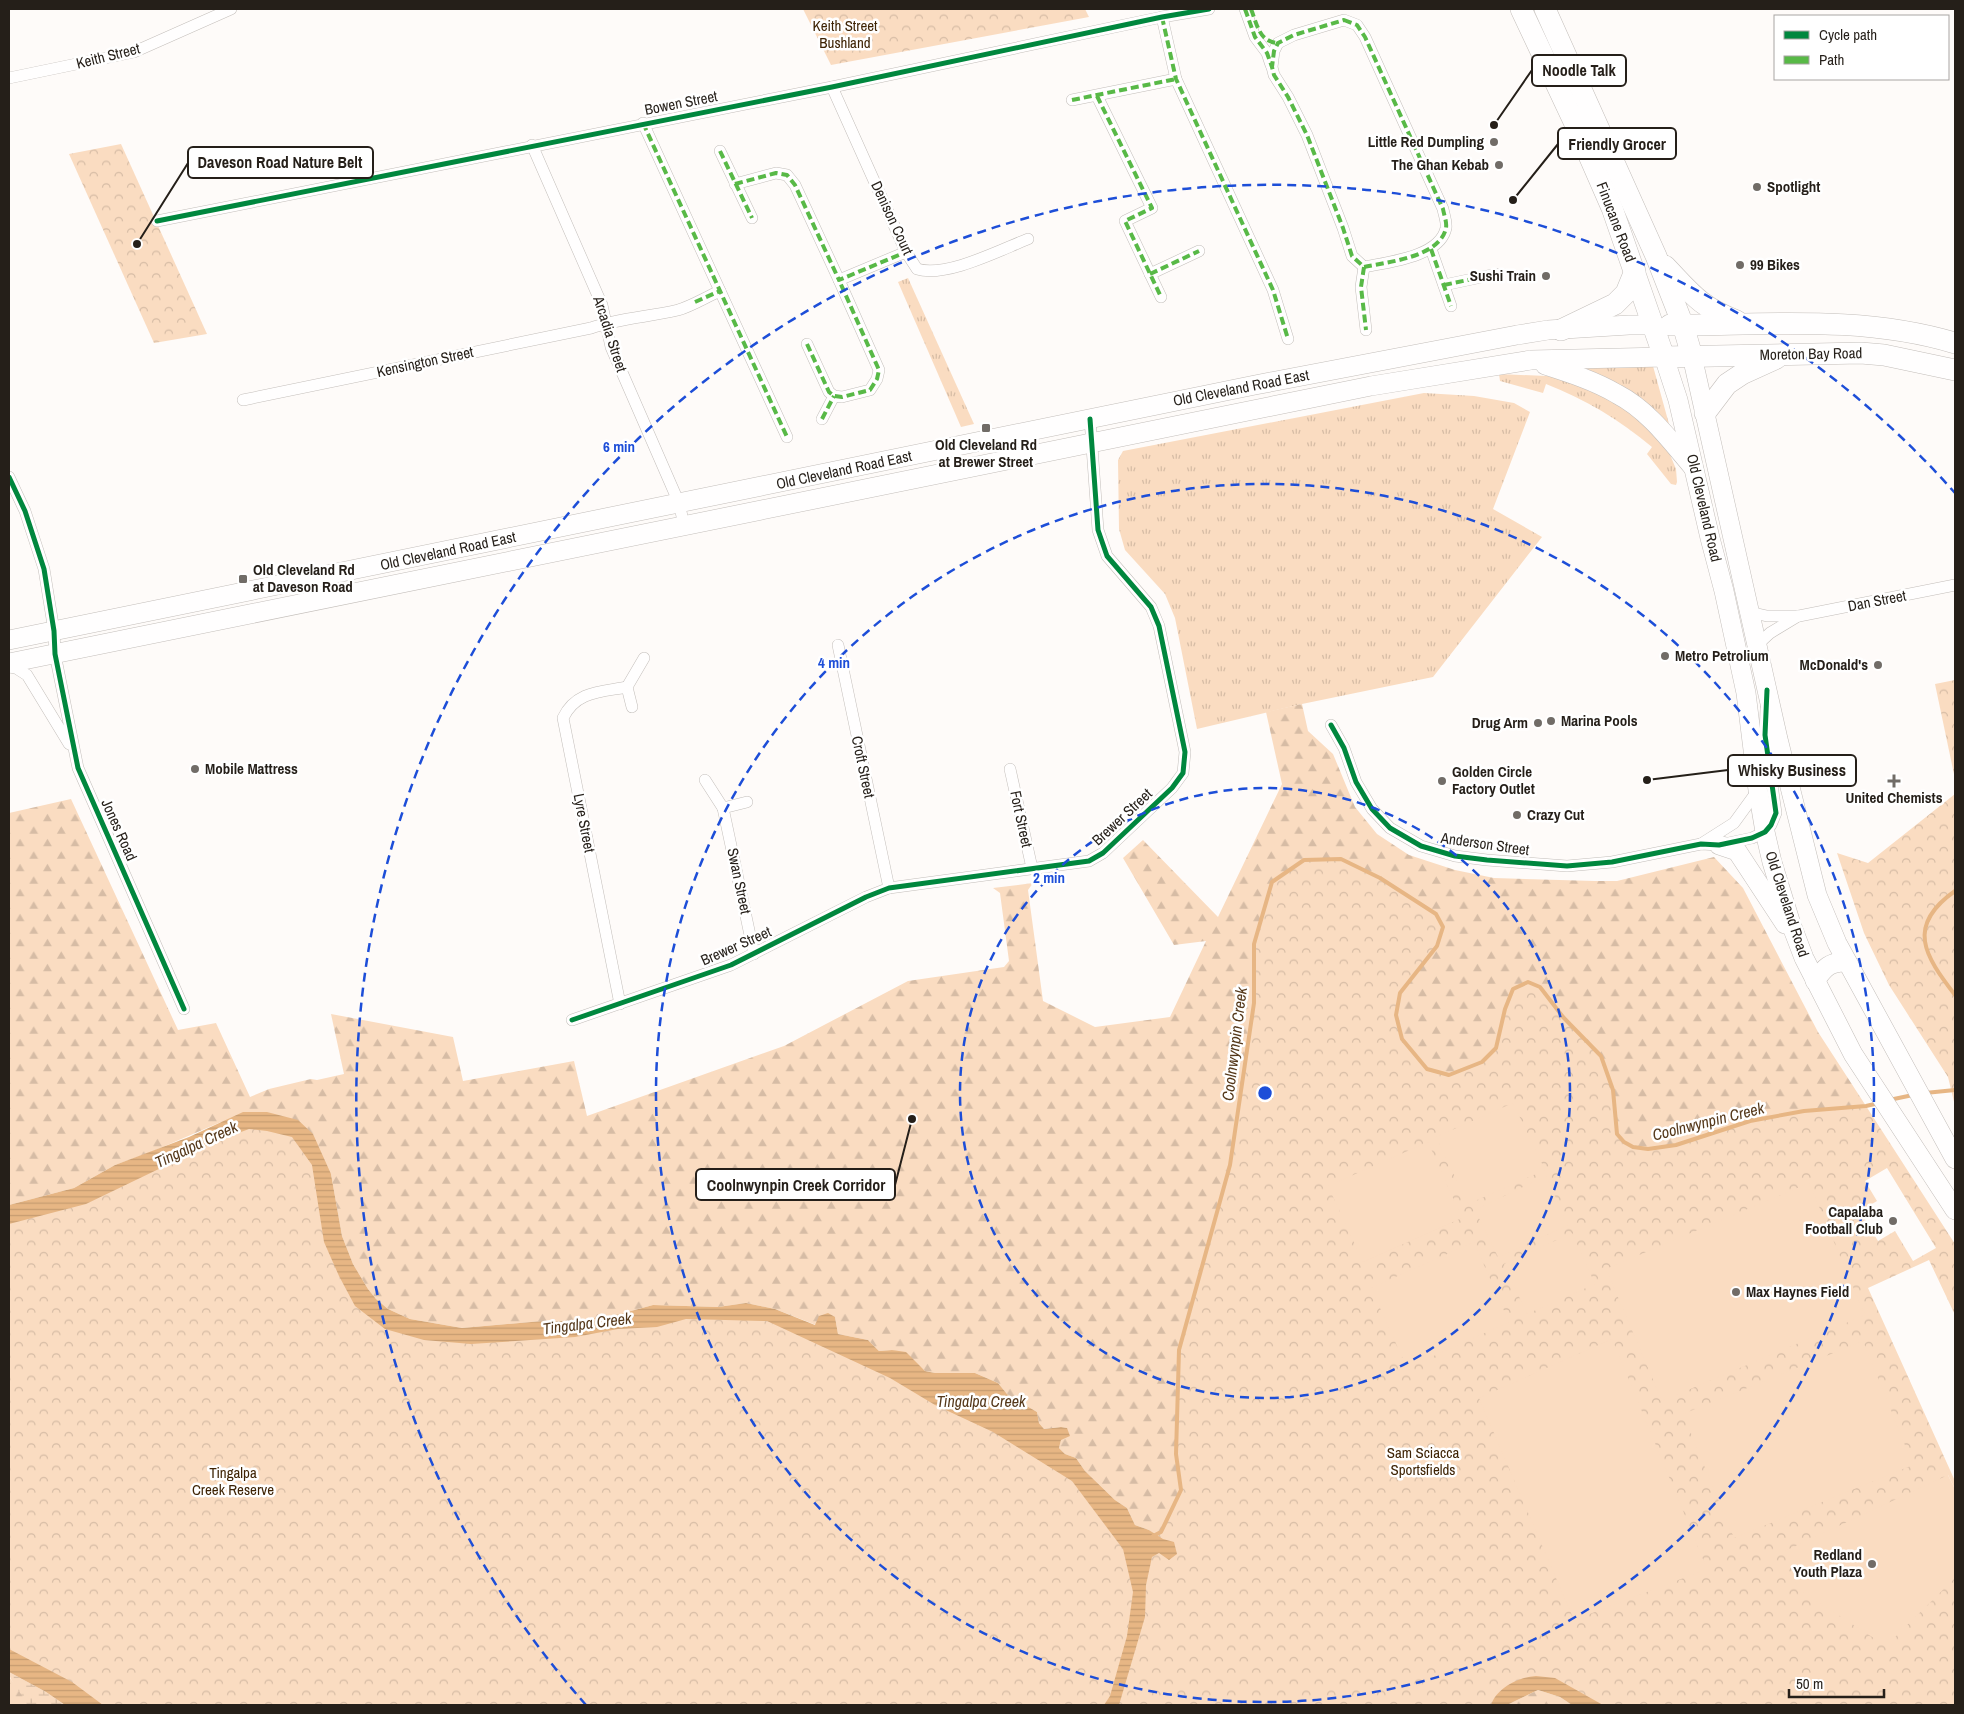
<svg xmlns="http://www.w3.org/2000/svg" width="1964" height="1714" font-family="'Archivo Narrow',sans-serif">
	<style>
		.grass { fill: url(#grass-tufts) }
		.forest { fill: url(#forest-firs) }
		.wetland { fill: url(#wetland-marsh) }
		.park { fill: url(#park-crowns); fill-rule: evenodd }
		.garden { fill: #fadcc1 }
		.water { fill: url(#water-rules) }
		.lines { fill: none; stroke-linecap: round; stroke-linejoin: round }
		.stream { stroke: #e7b684; stroke-width: 4 }
		.street-casing { stroke: #c3beba; stroke-width: 12 }
		.primary-casing { stroke: #c3beba; stroke-width: 20 }
		.highway-casing { stroke: #c3beba; stroke-width: 22 }
		.street { stroke: #fffefe; stroke-width: 11 }
		.primary { stroke: #fffefe; stroke-width: 19 }
		.highway { stroke: #fffefe; stroke-width: 21 }
		.quiet { stroke: #58b947; stroke-width: 4; stroke-dasharray: 8 4; stroke-linecap: butt }
		.cycleway-casing { stroke: #fff; stroke-width: 8 }
		.cycleway { stroke: #00873e; stroke-width: 5 }
		.ring { fill: none; stroke: #1d4ed8; stroke-width: 2.5; stroke-dasharray: 9 6 }
		.poi-dot { fill: #716c67; stroke: #fff; stroke-width: 2 }
		.labels { text-anchor: middle; stroke-width: 5; stroke-linejoin: round; paint-order: stroke }
		.park-label { font-size: 15px; fill: #3e2304; stroke: #fff }
		.street-label { font-size: 15px; fill: #251f19; stroke: #fff }
		.poi-label { font-size: 15px; font-weight: bold; fill: #251f19; stroke: #fff; text-anchor: start }
		.water-label { font-size: 16px; font-style: italic; fill: #55381a; stroke: #fff }
		.centre { fill: #1d4ed8; stroke: #fff; stroke-width: 2.5 }
		.ring-label { font-size: 15px; text-anchor: middle; font-weight: bold; fill: #1d4ed8; stroke: #fff; stroke-width: 5; stroke-linejoin: round; paint-order: stroke }
		.leader { fill: none; stroke: #251f19; stroke-width: 2 }
		.callout-dot { fill: #251f19; stroke: #fff; stroke-width: 2 }
		.callout { fill: #fff; stroke: #251f19; stroke-width: 2 }
		.callout-label { font-size: 16px; text-anchor: middle; font-weight: bold; fill: #251f19 }
	</style>
	<defs>
		<pattern id="grass-tufts" width="24" height="20" patternUnits="userSpaceOnUse" patternTransform="scale(1.25)"><rect width="24" height="20" fill="#fadcc1"/><path d="M3 7l-1-3M5 7V3M7 7l1-3M15 17l-1-3M17 17v-4M19 17l1-3" fill="none" stroke="#d6bca5"/></pattern>
		<pattern id="forest-firs" width="22" height="20" patternUnits="userSpaceOnUse" patternTransform="scale(1.25)"><rect width="22" height="20" fill="#fadcc1"/><path d="M5 1l3.5 6h-7zM16 11l3.5 6h-7z" fill="#d6bca5"/></pattern>
		<pattern id="wetland-marsh" width="20" height="14" patternUnits="userSpaceOnUse" patternTransform="scale(1.25)"><rect width="20" height="14" fill="#fadcc1"/><path d="M1 5h8M5 5V1M11 12h8M15 12V8" fill="none" stroke="#d6bca5"/></pattern>
		<pattern id="park-crowns" width="20" height="18" patternUnits="userSpaceOnUse" patternTransform="scale(1.25)"><rect width="20" height="18" fill="#fadcc1"/><path d="M2 6a3 3 0 1 1 6 0M12 15a3 3 0 1 1 6 0" fill="none" stroke="#d6bca5"/></pattern>
		<pattern id="water-rules" width="6" height="5" patternUnits="userSpaceOnUse" patternTransform="scale(1.25)"><rect width="6" height="5" fill="#e7b684"/><path d="M0 2.5h6" fill="none" stroke="#c69c71"/></pattern>
	</defs>
	<rect width="100%" height="100%" fill="#fefbf9"/>
	<g class="grass">
		<polygon points="908,278 974,424 961,427 898,282"/>
		<polygon points="1567,366 1653,366 1669,424 1636,397"/>
		<path d="M1499 374 1547 376 1573 381 1613 397 1666 445 1676 469 1677 482 1676 485 1671 484 1647 454 1652 447C1620 420 1585 399 1546 384L1543 393 1500 381Z"/>
		<polygon points="1424,393 1474,396 1514,403 1530,412 1493,509 1542,537 1433,677 1302,704 1197,729 1175,618 1165,594 1125,550 1119,529 1118,460 1123,451"/>
	</g>
	<g class="forest">
		<polygon points="1302,704 1308,731 1333,754 1355,807 1377,834 1409,855 1455,870 1494,878 1595,881 1617,881 1714,857 1743,888 1818,1032 1866,1106 1804,1111 1750,1121 1676,1145 1648,1149 1633,1147 1624,1142 1617,1134 1613,1090 1563,1017 1540,987 1505,1009 1496,1048 1482,1062 1449,1075 1427,1069 1402,1039 1338,1213 1162,1539 1149,1530 1135,1525 1127,1508 1115,1500 1085,1471 1076,1458 1065,1454 1059,1448 1061,1439 1067,1428 1060,1427 1044,1429 1039,1423 1037,1412 1007,1394 998,1383 975,1373 935,1373 925,1371 917,1364 892,1350 879,1351 868,1340 838,1334 835,1317 816,1325 775,1309 746,1303 718,1307 653,1305 620,1314 576,1321 543,1321 462,1328 410,1319 388,1309 376,1299 368,1289 353,1264 342,1236 331,1174 221,1122 151,1152 115,1165 74,1188 9,1205 9,813 71,799 178,1030 216,1023 250,1097 269,1089 311,1079 317,1080 344,1074 331,1014 453,1037 463,1081 574,1061 587,1116 784,1046 908,981 1004,967 1009,961 1000,893 993,888 1033,883 1028,890 1043,1001 1095,1027 1170,1017 1206,941 1174,945 1123,858 1143,840 1218,917 1282,784 1266,712"/>
		<polygon points="9,1677 24,1695 27,1705 9,1705"/>
		<polygon points="1538,1690 1560,1697 1572,1705 1507,1705"/>
	</g>
	<path class="wetland" d="M9 1672 46 1692 65 1705H27C23 1694 9 1681 9 1672Z"/>
	<g class="park">
		<polygon points="803,9 1085,9 1089,17 831,65"/>
		<polygon points="121,144 207,334 154,343 69,154"/>
		<polygon points="1955,680 1955,779 1935,684"/>
		<polygon points="1955,794 1955,1106 1948,1077 1889,985 1864,933 1837,853 1868,863"/>
		<path d="M1341 859 1380 878 1436 914 1443 927 1437 946 1400 993 1396 1015 1403 1039 1427 1069 1449 1075 1482 1062 1496 1048 1505 1009 1513 989 1528 982 1540 987 1563 1017 1601 1056 1613 1090 1617 1134 1624 1142 1633 1147 1648 1149 1676 1145 1750 1121 1804 1111 1866 1106 1955 1244V1315L1929 1260 1868 1288 1955 1481V1489L1948 1475 1952 1580 1955 1578V1705H1591L1534 1683 1499 1705H82L9 1661V1216L251 1119 294 1129 317 1160 336 1249 367 1303 403 1326 459 1336 763 1312 1019 1423 1129 1542 1161 1532 1181 1490 1176 1454 1179 1350 1230 1165 1254 1003V944L1272 882 1304 860ZM1887 1168 1936 1248 1913 1261 1895 1231 1878 1241 1860 1211 1877 1201 1865 1181Z"/>
	</g>
	<g class="garden">
		<polygon points="1513,1103 1545,1170 1468,1204 1436,1137"/>
		<polygon points="1428,1142 1462,1218 1363,1262 1328,1186"/>
		<polygon points="1546,1176 1568,1225 1498,1257 1475,1210"/>
		<polygon points="1809,1183 1865,1315 1662,1401 1606,1269"/>
		<polygon points="1572,1233 1595,1284 1527,1314 1504,1264"/>
		<polygon points="1474,1242 1509,1322 1407,1368 1371,1288"/>
		<polygon points="1612,1339 1707,1569 1574,1620 1479,1398"/>
		<polygon points="1863,1341 1913,1465 1734,1538 1683,1414"/>
		<polygon points="1948,1475 1955,1489 1955,1578 1886,1646 1798,1589 1785,1551"/>
	</g>
	<g class="water">
		<polygon points="243,1112 267,1112 298,1120 313,1134 331,1174 342,1236 353,1264 368,1289 376,1299 388,1309 410,1319 462,1328 543,1321 576,1321 620,1314 653,1305 718,1307 746,1303 775,1309 815,1325 819,1316 828,1313 835,1317 838,1334 868,1340 879,1351 892,1350 906,1352 925,1371 935,1373 975,1373 998,1383 1007,1394 1037,1412 1039,1423 1044,1429 1061,1427 1067,1428 1070,1436 1061,1440 1059,1448 1065,1454 1076,1458 1085,1471 1115,1500 1127,1508 1135,1525 1149,1530 1163,1539 1174,1542 1177,1554 1169,1560 1159,1553 1152,1557 1146,1585 1145,1617 1119,1705 1104,1705 1110,1696 1127,1636 1133,1592 1123,1549 1072,1481 993,1432 935,1405 890,1378 767,1321 686,1319 657,1327 618,1329 575,1337 471,1344 424,1340 385,1329 355,1306 339,1276 324,1242 312,1165 292,1137 267,1131 249,1129 217,1141 86,1204 9,1224 9,1205 74,1188 115,1165 189,1137"/>
		<polygon points="9,1649 72,1682 103,1705 65,1705 46,1692 9,1672"/>
		<path d="M1536 1676 1555 1678 1603 1705H1572L1560 1697 1538 1690 1507 1705H1491C1497 1688 1518 1677 1536 1676Z"/>
	</g>
	<g class="lines">
		<g class="stream">
			<path d="M1955 891C1905 926 1925 956 1955 995"/>
			<polyline points="1925,1093 1955,1090"/>
			<polyline points="1889,1100 1913,1095"/>
			<polyline points="1153,1536 1161,1532 1181,1490 1176,1454 1179,1350 1230,1165 1254,1003 1254,944 1272,882 1304,860 1341,859 1380,878 1436,914 1443,927 1437,946 1400,993 1396,1015 1402,1039 1427,1069 1449,1075 1482,1062 1496,1048 1505,1009 1513,989 1528,982 1540,987 1563,1017 1601,1056 1613,1090 1617,1134 1624,1142 1633,1147 1648,1149 1676,1145 1750,1121 1804,1111 1866,1106 1879,1103"/>
		</g>
		<g class="street-casing">
			<g id="street">
				<polyline points="1245,9 1255,37 1267,53 1271,65"/>
				<polyline points="1162,17 1176,79 1273,290 1288,339"/>
				<path d="M1344 20 1357 25 1365 37 1443 209C1444 215 1447 222 1446 228 1440 257 1388 262 1364 267L1352 256 1343 228 1307 135 1288 97 1274 75 1272 67 1274 51 1278 43 1294 35Z"/>
				<polyline points="9,78 134,52 231,9"/>
				<path d="M832 87 906 252 917 269C946 278 1000 250 1028 239"/>
				<polyline points="1097,96 1152,208 1125,221 1161,297"/>
				<polyline points="1072,100 1176,79"/>
				<polyline points="643,123 787,437"/>
				<polyline points="532,145 602,305 611,347 679,503 684,525"/>
				<polyline points="720,151 752,218"/>
				<polyline points="735,184 776,173 787,175 795,185 839,280 906,252"/>
				<polyline points="157,221 832,87 1162,17 1209,9"/>
				<polyline points="1431,249 1451,306"/>
				<polyline points="1364,267 1361,287 1366,330"/>
				<polyline points="1150,274 1199,251"/>
				<polyline points="1444,285 1496,274"/>
				<polyline points="807,344 829,392 834,396 842,397 870,390 877,379 879,370 839,280"/>
				<path d="M243 400 591 328C619 318 649 317 678 310 692 306 706 297 720 291"/>
				<polyline points="822,419 834,396"/>
				<polyline points="9,477 25,511 44,569 54,631 55,654 78,768 184,1009"/>
				<polyline points="1749,612 1767,616 1799,616 1955,585"/>
				<polyline points="838,645 889,888"/>
				<polyline points="1757,645 1770,633 1798,616"/>
				<polyline points="9,667 16,668 27,675 69,744"/>
				<polyline points="632,707 627,687 644,658"/>
				<polyline points="1331,725 1344,748 1356,782 1372,809 1390,828 1421,846 1455,856 1487,860 1567,866 1612,862 1701,844 1719,845 1752,838 1765,832 1771,825 1776,813 1765,735 1766,709"/>
				<polyline points="1010,769 1032,868"/>
				<polyline points="705,780 723,808 747,802"/>
				<polyline points="723,808 754,954"/>
				<polyline points="1701,844 1734,823 1758,790"/>
				<path d="M620 1004 563 718C576 691 601 692 627 687"/>
				<polyline points="572,1020 731,965 866,897 889,888 1089,861 1103,853 1172,788 1183,773 1185,752 1159,626 1151,607 1107,556 1098,530 1090,419"/>
			</g>
		</g>
		<g class="primary-casing">
			<g id="primary">
				<polyline points="1692,356 1778,739 1817,895 1837,943 1955,1159"/>
				<path d="M1545 365C1570 373 1595 381 1617 394 1648 410 1670 440 1692 466"/>
				<polyline points="9,640 1255,385 1517,335 1548,330 1629,325 1655,325"/>
				<polyline points="9,663 1371,386 1531,360 1664,357 1678,400 1710,538 1724,591 1746,693 1758,790 1765,832 1772,862 1791,924 1804,958 1853,1054 1955,1210"/>
				<polyline points="1719,845 1737,851 1785,924"/>
				<path d="M1815 981C1824 968 1830 961 1847 962"/>
			</g>
		</g>
		<g class="highway-casing">
			<g id="highway">
				<polyline points="1521,9 1577,128 1612,208 1664,357 1861,353 1884,355 1955,370"/>
				<polyline points="1545,9 1656,256 1683,325 1692,356"/>
				<path d="M1665 266C1691 293 1700 307 1737 321"/>
				<path d="M1670 325C1766 325 1862 315 1955 343"/>
				<polyline points="1561,330 1615,304 1626,293 1635,271"/>
				<polyline points="1705,413 1727,384 1742,374 1777,358"/>
			</g>
		</g>
		<use href="#street" class="street"/>
		<use href="#primary" class="primary"/>
		<use href="#highway" class="highway"/>
		<g class="quiet">
			<polyline points="1245,9 1255,37 1267,53 1272,67"/>
			<path d="M1251 9C1257 24 1259 42 1278 43"/>
			<polyline points="1162,17 1176,79 1273,290 1288,339"/>
			<path d="M1344 20 1357 25 1365 37 1443 209C1444 215 1447 222 1446 228 1440 257 1388 262 1364 267L1352 256 1343 228 1307 135 1288 97 1274 75 1272 67 1274 51 1278 43 1294 35Z"/>
			<polyline points="1097,96 1152,208 1125,221 1161,297"/>
			<polyline points="1072,100 1176,79"/>
			<polyline points="643,123 787,437"/>
			<polyline points="720,151 752,218"/>
			<polyline points="735,184 776,173 787,175 795,185 839,280 906,252"/>
			<polyline points="1431,249 1451,306"/>
			<polyline points="1364,267 1361,287 1366,330"/>
			<polyline points="1150,274 1199,251"/>
			<polyline points="1444,285 1496,274"/>
			<polyline points="695,302 720,291"/>
			<polyline points="807,344 829,392 834,396 842,397 870,390 877,379 879,370 839,280"/>
			<polyline points="822,419 834,396"/>
		</g>
		<g class="cycleway-casing">
			<g id="cycleway">
				<polyline points="157,221 832,87 1162,17 1209,9"/>
				<polyline points="9,477 25,511 44,569 54,631 55,654 78,768 184,1009"/>
				<polyline points="1331,725 1344,748 1356,782 1372,809 1390,828 1421,846 1455,856 1487,860 1567,866 1612,862 1701,844 1719,845 1752,838 1765,832 1771,825 1776,813 1765,735 1767,690"/>
				<polyline points="572,1020 731,965 866,897 889,888 1089,861 1103,853 1172,788 1183,773 1185,752 1159,626 1151,607 1107,556 1098,530 1090,419"/>
			</g>
		</g>
		<use href="#cycleway" class="cycleway"/>
	</g>
	<g class="ring">
		<circle cx="1265" cy="1093" r="305"/>
		<circle cx="1265" cy="1093" r="609"/>
		<path d="M586 1705A914 914 0 1 1 1955 493"/>
	</g>
	<g class="poi-dot">
		<circle cx="1494" cy="142" r="5"/>
		<circle cx="1499" cy="165" r="5"/>
		<circle cx="1757" cy="187" r="5"/>
		<circle cx="1740" cy="265" r="5"/>
		<circle cx="1546" cy="276" r="5"/>
		<rect x="981" y="423" width="10" height="10" rx="2.5"/>
		<rect x="238" y="574" width="10" height="10" rx="2.5"/>
		<circle cx="1665" cy="656" r="5"/>
		<circle cx="1878" cy="665" r="5"/>
		<circle cx="1551" cy="721" r="5"/>
		<circle cx="1538" cy="723" r="5"/>
		<circle cx="195" cy="769" r="5"/>
		<circle cx="1442" cy="781" r="5"/>
		<path d="M1891.5 773.5h5v5h5v5h-5v5h-5v-5h-5v-5h5z"/>
		<circle cx="1517" cy="815" r="5"/>
		<circle cx="1893" cy="1221" r="5"/>
		<circle cx="1736" cy="1292" r="5"/>
		<circle cx="1872" cy="1564" r="5"/>
	</g>
	<g class="labels">
		<g class="park-label">
			<text x="845" y="31">Keith Street<tspan x="845" dy="17">Bushland</tspan></text>
			<text x="1423" y="1458">Sam Sciacca<tspan x="1423" dy="17">Sportsfields</tspan></text>
			<text x="233" y="1478">Tingalpa<tspan x="233" dy="17">Creek Reserve</tspan></text>
		</g>
		<g class="street-label">
			<text transform="translate(108 56) rotate(-14)" y="5">Keith Street</text>
			<text transform="translate(681 103) rotate(-11)" y="5">Bowen Street</text>
			<text transform="translate(892 218) rotate(65)" y="5">Denison Court</text>
			<text transform="translate(1616 222) rotate(69)" y="5">Finucane Road</text>
			<text transform="translate(610 334) rotate(72)" y="5">Arcadia Street</text>
			<text transform="translate(1811 354) rotate(-1)" y="5">Moreton Bay Road</text>
			<text transform="translate(425 362) rotate(-12)" y="5">Kensington Street</text>
			<text transform="translate(1241 388) rotate(-11)" y="5">Old Cleveland Road East</text>
			<text transform="translate(844 470) rotate(-12)" y="5">Old Cleveland Road East</text>
			<text transform="translate(1704 508) rotate(77)" y="5">Old Cleveland Road</text>
			<text transform="translate(448 551) rotate(-12)" y="5">Old Cleveland Road East</text>
			<text transform="translate(1877 601) rotate(-11)" y="5">Dan Street</text>
			<text transform="translate(863 767) rotate(78)" y="5">Croft Street</text>
			<text transform="translate(1122 817) rotate(-43)" y="5">Brewer Street</text>
			<text transform="translate(1021 819) rotate(78)" y="5">Fort Street</text>
			<text transform="translate(584 823) rotate(79)" y="5">Lyre Street</text>
			<text transform="translate(119 830) rotate(66)" y="5">Jones Road</text>
			<text transform="translate(1485 844) rotate(8)" y="5">Anderson Street</text>
			<text transform="translate(739 881) rotate(78)" y="5">Swan Street</text>
			<text transform="translate(1787 904) rotate(72)" y="5">Old Cleveland Road</text>
			<text transform="translate(736 946) rotate(-24)" y="5">Brewer Street</text>
		</g>
		<g class="poi-label">
			<text x="1484" y="147" text-anchor="end">Little Red Dumpling</text>
			<text x="1489" y="170" text-anchor="end">The Ghan Kebab</text>
			<text x="1767" y="192">Spotlight</text>
			<text x="1750" y="270">99 Bikes</text>
			<text x="1536" y="281" text-anchor="end">Sushi Train</text>
			<text x="986" y="450" text-anchor="middle">Old Cleveland Rd<tspan x="986" dy="17">at Brewer Street</tspan></text>
			<text x="253" y="575">Old Cleveland Rd<tspan x="253" dy="17">at Daveson Road</tspan></text>
			<text x="1675" y="661">Metro Petrolium</text>
			<text x="1868" y="670" text-anchor="end">McDonald's</text>
			<text x="1561" y="726">Marina Pools</text>
			<text x="1528" y="728" text-anchor="end">Drug Arm</text>
			<text x="205" y="774">Mobile Mattress</text>
			<text x="1452" y="777">Golden Circle<tspan x="1452" dy="17">Factory Outlet</tspan></text>
			<text x="1894" y="803" text-anchor="middle">United Chemists</text>
			<text x="1527" y="820">Crazy Cut</text>
			<text x="1883" y="1217" text-anchor="end">Capalaba<tspan x="1883" dy="17">Football Club</tspan></text>
			<text x="1746" y="1297">Max Haynes Field</text>
			<text x="1862" y="1560" text-anchor="end">Redland<tspan x="1862" dy="17">Youth Plaza</tspan></text>
		</g>
		<g class="water-label">
			<text transform="translate(1234 1044) rotate(-83)" y="6">Coolnwynpin Creek</text>
			<text transform="translate(1708 1121) rotate(-14)" y="6">Coolnwynpin Creek</text>
			<text transform="translate(196 1144) rotate(-25)" y="6">Tingalpa Creek</text>
			<text transform="translate(587 1323) rotate(-7)" y="6">Tingalpa Creek</text>
			<text x="981" y="1407">Tingalpa Creek</text>
		</g>
	</g>
	<circle cx="1265" cy="1093" r="8" class="centre"/>
	<g class="ring-label">
		<text x="619" y="452">6 min</text>
		<text x="834" y="668">4 min</text>
		<text x="1049" y="883">2 min</text>
	</g>
	<path class="leader" d="M1494 125L1532 70M1513 200L1558 144M137 244L188 163M1647 780L1728 770M912 1119L895 1185"/>
	<g class="callout-dot">
		<circle cx="1494" cy="125" r="5"/>
		<circle cx="1513" cy="200" r="5"/>
		<circle cx="137" cy="244" r="5"/>
		<circle cx="1647" cy="780" r="5"/>
		<circle cx="912" cy="1119" r="5"/>
	</g>
	<g class="callout">
		<rect x="1532" y="55" width="94" height="31" rx="5"/>
		<rect x="1558" y="128" width="118" height="31" rx="5"/>
		<rect x="188" y="147" width="185" height="31" rx="5"/>
		<rect x="1728" y="755" width="128" height="31" rx="5"/>
		<rect x="696" y="1169" width="199" height="31" rx="5"/>
	</g>
	<g class="callout-label">
		<text x="1579" y="76">Noodle Talk</text>
		<text x="1617" y="150">Friendly Grocer</text>
		<text x="280" y="168">Daveson Road Nature Belt</text>
		<text x="1792" y="776">Whisky Business</text>
		<text x="796" y="1191">Coolnwynpin Creek Corridor</text>
	</g>
	<rect width="1964" height="1714" fill="none" stroke="#251f19" stroke-width="20"/>
	<rect x="1774" y="15" width="175" height="65" fill="#ffffff" stroke="#a8a5a3"/>
	<rect x="1784" y="31" width="25" height="8" fill="#00873e" stroke="#a8a5a3"/>
	<text x="1819" y="40" font-size="15" fill="#251f19">Cycle path</text>
	<rect x="1784" y="56" width="25" height="8" fill="#58b947" stroke="#a8a5a3"/>
	<text x="1819" y="65" font-size="15" fill="#251f19">Path</text>
	<path d="M1789 1689v8h95v-8" fill="none" stroke="#251f19" stroke-width="2.5"/>
	<text x="1796" y="1689" font-size="15" fill="#251f19" stroke="#ffffff" stroke-width="4" paint-order="stroke">50 m</text>
</svg>
